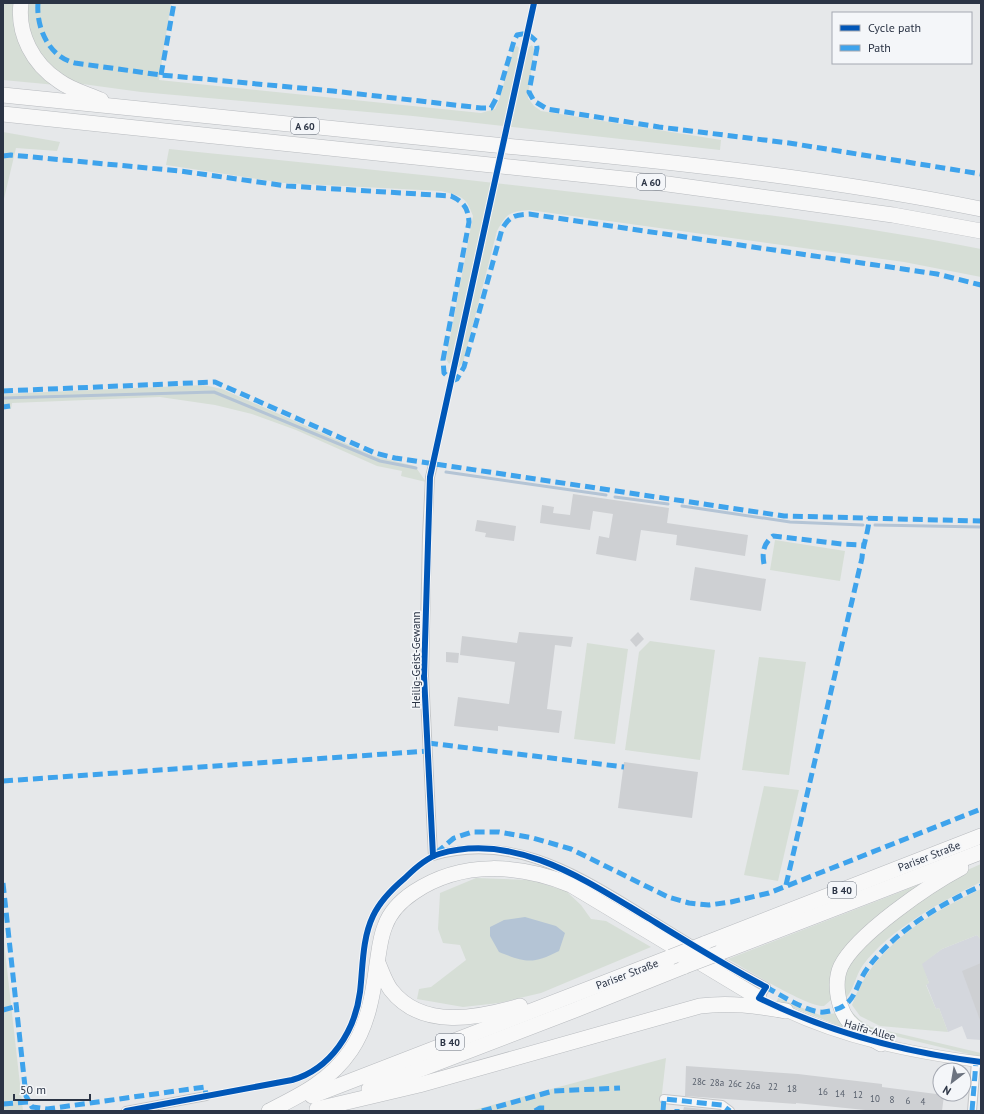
<svg xmlns="http://www.w3.org/2000/svg" width="984" height="1114" font-family="'PT Sans',sans-serif">
	<style>
		.built { fill: #d4d7dd }
		.green { fill: #d6ded6 }
		.water { fill: #b4c4d5 }
		.lines { fill: none; stroke-linecap: round; stroke-linejoin: round }
		.stream { stroke: #b4c4d5; stroke-width: 3 }
		.building { fill: #ced0d3 }
		.street-casing { stroke: #c4c6c8; stroke-width: 10 }
		.secondary-casing { stroke: #c4c6c8; stroke-width: 12 }
		.highway-casing { stroke: #b8bbbf; stroke-width: 16 }
		.street { stroke: #f5f6f7; stroke-width: 8 }
		.secondary { stroke: #f8f8f8; stroke-width: 11 }
		.highway { stroke: #f8f8f8; stroke-width: 15 }
		.highway-bridge-casing { stroke: #b8bbbf; stroke-width: 16; stroke-linecap: butt }
		.highway-bridge { stroke: #f8f8f8; stroke-width: 15 }
		.quiet { stroke: #3ea3ec; stroke-width: 5; stroke-dasharray: 10 5; stroke-linecap: butt }
		.cycleway-casing { stroke: #f4f6f9; stroke-width: 8 }
		.cycleway { stroke: #0057b8; stroke-width: 6 }
		.labels { text-anchor: middle; stroke-width: 3.5; stroke-linejoin: round; paint-order: stroke }
		.number-label { font-size: 9px; fill: #545c69 }
		.shield { fill: #f4f6f9; stroke: #676e7b; stroke-width: 1 }
		.shield-label { font-size: 10px; font-weight: bold; fill: #2b3445 }
		.street-label { font-size: 11px; fill: #2b3445; stroke: #f4f6f9 }
	</style>
	<rect width="100%" height="100%" fill="#e6e8ea"/>
	<polygon class="built" points="977,935 981,940 981,1040 967,1039 962,1026 948,1032 939,1008 936,1009 929,991 926,984 929,983 921,964 942,949"/>
	<g class="green">
		<polygon points="3,3 16,3 15,15 56,85 3,80"/>
		<polygon points="25,3 171,3 159,80 481,113 495,109 499,100 514,47 517,46 519,48 517,58 525,61 529,47 532,45 534,49 528,98 534,106 541,111 721,140 720,150 413,116 141,92 75,83 58,75 30,42"/>
		<polygon points="3,132 60,142 57,151 16,148 3,203"/>
		<path d="M169 149C327 165 485 181 643 200 756 213 869 227 981 249V277L904 262 529 210C509 212 507 213 497 231L463 363 458 368 457 367 463 340 456 339 451 362 449 364 446 359 473 216C466 196 461 196 441 191L284 183 166 165Z"/>
		<polygon points="204,385 222,389 374,456 415,466 426,482 401,476 402,471 377,466 296,430 252,414 215,405 160,397 12,403 11,409 3,409 3,394"/>
		<polygon points="775,540 845,551 840,581 770,570"/>
		<polygon points="650,641 715,650 700,760 625,750 639,652"/>
		<polygon points="587,643 628,649 615,744 574,739"/>
		<polygon points="759,657 806,662 789,775 742,770"/>
		<polygon points="764,786 799,790 778,881 744,875"/>
		<path d="M981 864V882C942 901 890 929 863 965 855 976 854 991 844 1000L841 995 848 962 889 922 956 875Z"/>
		<polygon points="476,878 530,880 566,891 581,905 591,919 606,921 651,947 541,993 499,1003 463,1007 417,999 419,989 431,987 466,960 460,945 443,943 438,929 440,893"/>
		<path d="M926 882 860 937 831 1000 824 1006C807 1007 746 969 728 959Z"/>
		<path d="M981 889V940L977 935 942 949 922 964 929 983 926 985 936 1009 939 1008 948 1032 880 1026 860 1016 852 1005C872 947 928 914 981 889Z"/>
		<polygon points="3,933 23,1111 3,1111"/>
		<polygon points="778,998 820,1015 838,1013 847,1029 777,1001"/>
		<polygon points="850,1010 860,1020 871,1027 981,1053 981,1057 870,1030 855,1022"/>
		<polygon points="666,1058 660,1111 470,1111"/>
	</g>
	<path class="water" d="M525 917 556 926 565 933 559 951C532 965 525 962 499 952L490 936V927L504 920Z"/>
	<g class="lines">
		<g class="stream">
			<polyline points="3,398 214,392 380,461 416,468"/>
			<polyline points="446,472 606,495"/>
			<polyline points="615,497 668,504"/>
			<polyline points="682,506 790,522 863,525"/>
			<polyline points="875,525 981,527"/>
		</g>
	</g>
	<g class="building">
		<polygon points="573,494 669,508 667,523 748,535 745,556 676,545 677,535 641,530 636,561 596,554 599,536 609,538 613,514 593,511 590,530 540,523 542,505 554,507 553,513 570,515"/>
		<polygon points="477,520 516,526 514,541 485,537 486,533 475,531"/>
		<polygon points="695,567 766,579 761,611 690,600"/>
		<polygon points="519,632 573,637 571,647 555,645 547,709 562,711 559,733 498,726 498,731 454,726 458,697 509,704 515,662 460,655 462,636 517,643"/>
		<polygon points="638,632 644,639 636,647 630,640"/>
		<polygon points="446,652 459,653 458,663 446,662"/>
		<polygon points="624,762 698,772 692,818 618,808"/>
		<polygon points="981,963 981,1019 980,1020 962,971"/>
		<polygon points="686,1066 798,1074 882,1084 882,1087 944,1095 942,1111 875,1111 796,1103 796,1104 685,1096"/>
		<polygon points="684,1107 712,1110 712,1111 683,1111"/>
	</g>
	<g class="lines">
		<g class="street-casing">
			<g id="street">
				<path d="M433 465 430 477 427 536 424 676 433 856C506 834 569 869 629 906 652 920 674 934 697 948"/>
				<polyline points="710,956 766,987 759,998"/>
				<polyline points="664,1099 722,1105 730,1111"/>
				<polyline points="126,1111 206,1096"/>
				<polyline points="972,1111 976,1062"/>
			</g>
		</g>
		<g class="secondary-casing">
			<path id="secondary" d="M779 1008C842 1039 912 1053 981 1062"/>
		</g>
		<g class="highway-casing">
			<g id="highway">
				<path d="M21 3C17 34 33 64 59 81 71 90 87 94 101 100"/>
				<path d="M3 95C167 112 331 129 495 145 658 160 821 177 981 209"/>
				<polyline points="3,114 653,182 893,215 981,231"/>
				<polyline points="704,944 981,836"/>
				<polyline points="719,953 981,852"/>
				<path d="M378 963C382 972 385 982 391 990 422 1030 479 1018 520 1006"/>
				<path d="M881 1044C870 1037 855 1030 847 1019 837 1005 834 981 841 966 857 934 929 885 961 868"/>
				<polyline points="369,1089 575,1010 685,966"/>
				<polyline points="312,1096 671,957"/>
				<path d="M317 1109 419 1085 700 1006C729 1002 757 1006 786 1011"/>
				<path d="M269 1111C301 1095 330 1081 351 1050 368 1025 373 994 377 964 379 951 380 938 385 926 390 912 402 900 414 892 462 860 520 864 571 885L759 998"/>
			</g>
		</g>
		<use href="#street" class="street"/>
		<use href="#secondary" class="secondary"/>
		<use href="#highway" class="highway"/>
		<g class="highway-bridge-casing">
			<g id="highway-bridge">
				<polyline points="671,957 704,944"/>
				<polyline points="685,966 719,953"/>
			</g>
		</g>
		<use href="#highway-bridge" class="highway-bridge"/>
		<g class="quiet">
			<path d="M38 3C36 28 49 57 75 63L161 75 333 91 481 108H491L498 95 514 41 517 35 527 33 536 41 537 48 529 92 534 101 547 109 659 127 789 143 981 174"/>
			<polyline points="161,75 174,3"/>
			<path d="M3 156 11 155 180 171 287 186 451 196C464 202 468 208 469 222L443 360 444 373 452 381"/>
			<path d="M452 381 457 379 464 367 502 229C510 216 514 215 529 214L937 274 981 285"/>
			<polyline points="3,391 215,382 375,453 395,458 784,516 981,521"/>
			<polyline points="3,407 10,406"/>
			<path d="M764 564C762 553 763 544 773 536L842 544 862 545"/>
			<polyline points="428,743 624,767"/>
			<polyline points="3,781 428,751"/>
			<polyline points="436,853 454,838 472,832 499,832 533,838 571,849 668,897 689,903 709,905 731,902 769,893 981,809"/>
			<polyline points="3,883 26,1096 32,1107 47,1109 205,1087 206,1096 209,1095"/>
			<path d="M786 885 862 558C863 543 869 532 869 517"/>
			<path d="M766 987C779 994 810 1014 824 1012 860 1007 851 988 870 965 898 929 941 904 981 886"/>
			<polyline points="3,1010 18,1006"/>
			<polyline points="3,1104 28,1102"/>
			<polyline points="482,1111 553,1091 620,1088"/>
			<polyline points="535,1111 540,1108 545,1108 548,1111"/>
			<polyline points="663,1111 664,1099 722,1105 730,1111"/>
			<polyline points="677,1111 677,1109"/>
			<polyline points="972,1111 976,1062"/>
		</g>
		<g class="cycleway-casing">
			<g id="cycleway">
				<polyline points="433,856 424,676 430,477 534,3"/>
				<path d="M126 1111 292 1080C331 1069 355 1031 360 992 363 967 362 939 373 916 380 901 392 889 405 878 414 869 426 858 439 854 516 831 588 882 650 919 689 943 726 966 766 987L759 998C830 1033 903 1052 981 1062"/>
			</g>
		</g>
		<use href="#cycleway" class="cycleway"/>
	</g>
	<g class="labels">
		<g class="number-label">
			<text x="699" y="1085">28c</text>
			<text x="717" y="1086">28a</text>
			<text x="735" y="1087">26c</text>
			<text x="753" y="1089">26a</text>
			<text x="773" y="1090">22</text>
			<text x="792" y="1092">18</text>
			<text x="823" y="1095">16</text>
			<text x="840" y="1097">14</text>
			<text x="858" y="1098">12</text>
			<text x="875" y="1102">10</text>
			<text x="892" y="1103">8</text>
			<text x="908" y="1104">6</text>
			<text x="923" y="1105">4</text>
		</g>
		<g class="shield">
			<rect x="291" y="118" width="28" height="16" rx="3"/>
			<rect x="637" y="174" width="28" height="16" rx="3"/>
			<rect x="828" y="882" width="28" height="16" rx="3"/>
			<rect x="436" y="1034" width="28" height="16" rx="3"/>
		</g>
		<g class="shield-label">
			<text x="305" y="130">A 60</text>
			<text x="651" y="186">A 60</text>
			<text x="842" y="894">B 40</text>
			<text x="450" y="1046">B 40</text>
		</g>
		<g class="street-label">
			<text transform="translate(416 660) rotate(-90)" y="4">Heilig-Geist-Gewann</text>
			<text transform="translate(929 856) rotate(-21)" y="4">Pariser Straße</text>
			<text transform="translate(627 974) rotate(-21)" y="4">Pariser Straße</text>
			<text transform="translate(870 1030) rotate(16)" y="4">Haifa-Allee</text>
		</g>
	</g>
	<rect width="984" height="1114" fill="none" stroke="#2b3445" stroke-width="8"/>
	<rect x="832" y="12" width="140" height="52" fill="#f4f6f9" stroke="#a4a8b1"/>
	<rect x="840" y="25" width="20" height="6" fill="#0057b8" stroke="#a4a8b1"/>
	<text x="868" y="32" font-size="12" fill="#2b3445">Cycle path</text>
	<rect x="840" y="45" width="20" height="6" fill="#3ea3ec" stroke="#a4a8b1"/>
	<text x="868" y="52" font-size="12" fill="#2b3445">Path</text>
	<g transform="translate(952 1082) rotate(211)"><circle r="19" fill="#f4f6f9" stroke="#a4a8b1"/>
	<path d="M0-3L7 15L0 10L-7 15Z" fill="#6c737f"/>
	<text y="-6" font-size="11" font-weight="bold" text-anchor="middle" fill="#2b3445">N</text>
	</g>
	<path d="M14 1094v6h76v-6" fill="none" stroke="#2b3445" stroke-width="2"/>
	<text x="20" y="1094" font-size="12" fill="#2b3445" stroke="#f4f6f9" stroke-width="3" paint-order="stroke">50 m</text>
</svg>
